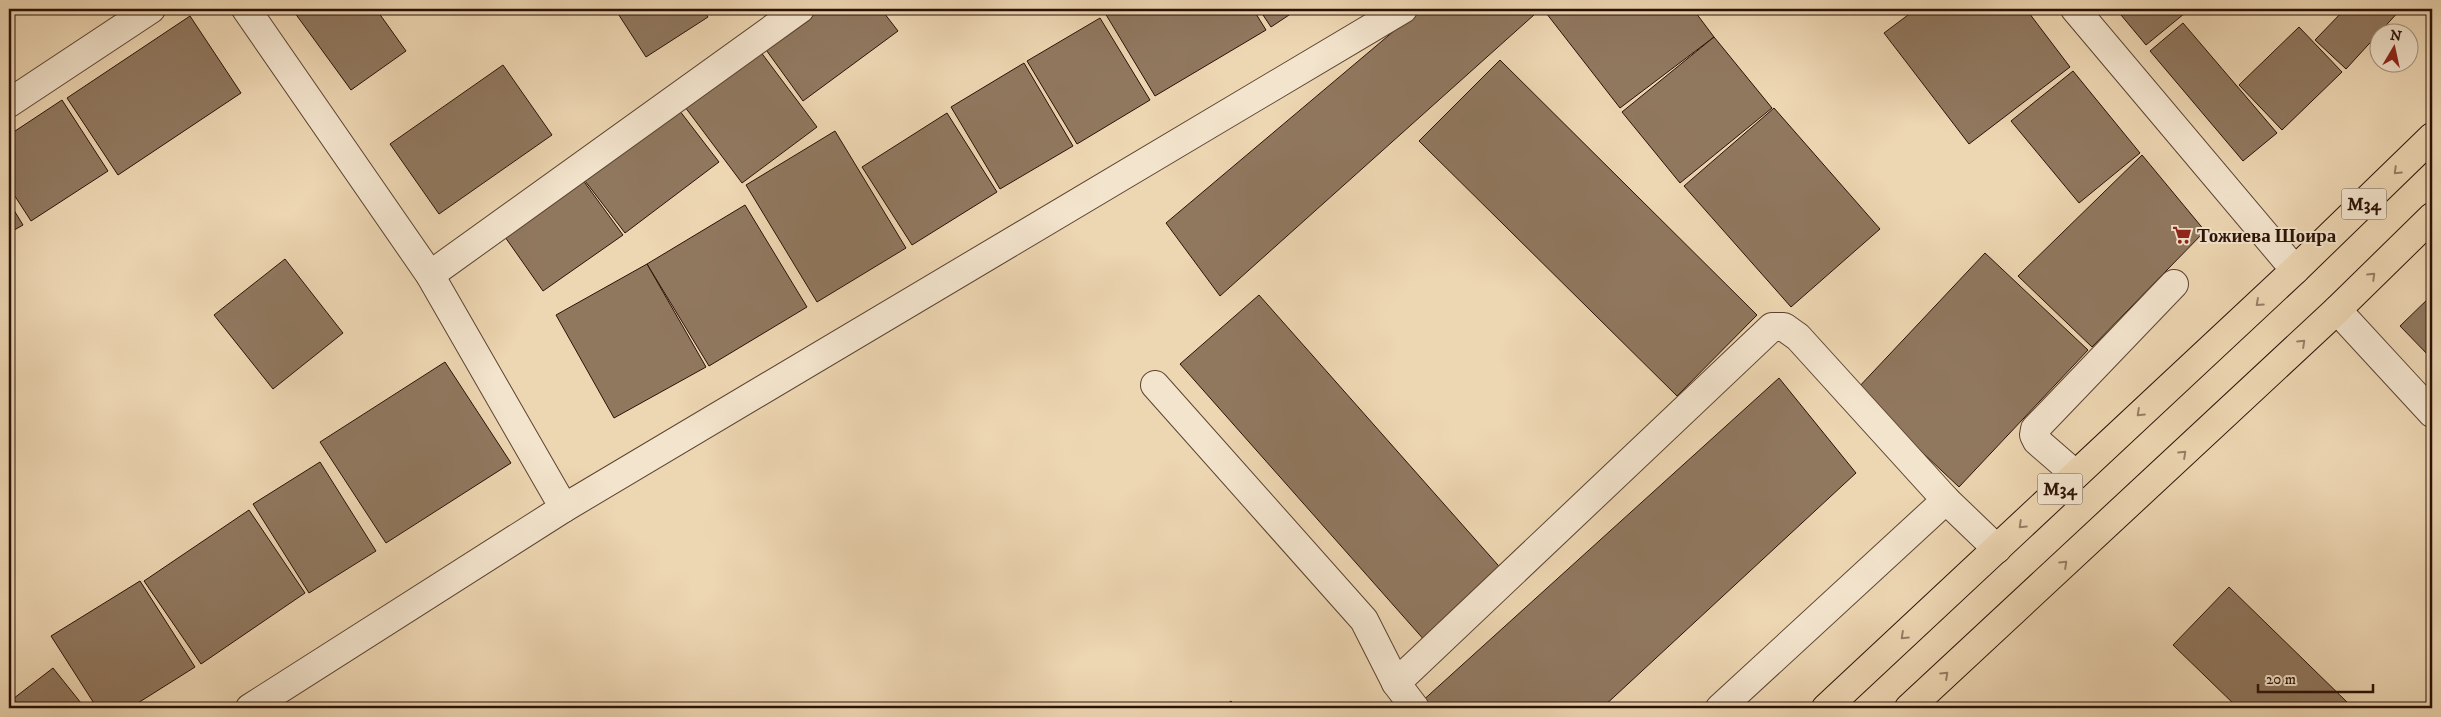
<svg xmlns="http://www.w3.org/2000/svg" width="2441" height="717" font-family="'IM FELL DW Pica',serif">
	<style>
		.building { fill: #90785f; stroke: #2b1206 }
		.lines { fill: none; stroke-linecap: round; stroke-linejoin: round }
		.minor-casing { stroke: #5c4331; stroke-width: 30 }
		.major-casing { stroke: #2b1206; stroke-width: 30 }
		.minor { stroke: #f3e4cd; stroke-width: 28 }
		.major { stroke: #edd6b2; stroke-width: 28 }
		.oneway { stroke: #967e65 }
		.labels { text-anchor: middle; stroke-width: 4; stroke-linejoin: round; paint-order: stroke }
		.shield { fill: #f3e4cd; stroke: #675142; stroke-width: 1 }
		.shield-label { font-size: 18px; font-weight: bold; fill: #2b1206 }
		.poi-label { font-size: 19px; font-weight: bold; fill: #2b1206; stroke: #f3e4cd; text-anchor: start }
	</style>
	<rect width="100%" height="100%" fill="#edd6b2"/>
	<filter id="stains"><feTurbulence type="fractalNoise" baseFrequency=".004" numOctaves="4"/><feColorMatrix values="0 0 0 0 .2 0 0 0 0 .09 0 0 0 0 .02 0 0 0 .5 -.17"/></filter>
	<radialGradient id="worn" r=".72"><stop offset=".6" stop-color="#630" stop-opacity="0"/><stop offset="1" stop-color="#630" stop-opacity=".3"/></radialGradient>
	<g class="building">
		<polygon points="292,9 376,9 406,51 351,90"/>
		<polygon points="615,9 703,9 708,17 646,57"/>
		<polygon points="706,9 720,9 711,15"/>
		<polygon points="816,9 881,9 898,31 803,101 764,47"/>
		<polygon points="1113,9 1253,9 1266,30 1155,96 1105,13"/>
		<polygon points="1259,9 1298,9 1271,27"/>
		<polygon points="1420,9 1530,9 1535,14 1220,296 1166,223"/>
		<polygon points="1543,9 1693,9 1714,37 1620,108"/>
		<polygon points="1916,9 2026,9 2070,67 1969,144 1884,33"/>
		<polygon points="2116,9 2190,9 2146,45"/>
		<polygon points="2345,9 2401,9 2346,69 2315,40"/>
		<polygon points="190,16 241,93 118,175 67,98"/>
		<polygon points="1100,18 1150,100 1077,144 1027,61"/>
		<polygon points="2183,23 2277,133 2243,161 2150,51"/>
		<polygon points="2299,27 2342,72 2282,130 2239,85"/>
		<polygon points="1714,37 1772,108 1680,183 1622,112"/>
		<polygon points="757,47 817,127 742,183 682,103"/>
		<polygon points="1500,60 1757,315 1677,396 1419,141"/>
		<polygon points="1024,63 1073,146 1000,189 951,107"/>
		<polygon points="503,65 552,135 439,214 390,144"/>
		<polygon points="2073,71 2140,153 2079,203 2011,121"/>
		<polygon points="62,100 108,171 31,221 9,187 9,135"/>
		<polygon points="676,106 719,162 625,233 582,177"/>
		<polygon points="1774,108 1880,229 1791,307 1684,186"/>
		<polygon points="947,113 997,192 912,245 862,167"/>
		<polygon points="835,131 906,248 817,302 746,185"/>
		<polygon points="2142,155 2205,231 2092,347 2018,276"/>
		<polygon points="577,172 623,235 543,291 498,227"/>
		<polygon points="9,202 23,225 9,233"/>
		<polygon points="745,205 807,307 709,366 647,264"/>
		<polygon points="1985,253 2088,350 1959,487 1856,390"/>
		<polygon points="285,259 343,333 273,389 214,315"/>
		<polygon points="647,264 706,367 614,418 556,315"/>
		<polygon points="1259,295 1505,573 1426,642 1180,364"/>
		<polygon points="2432,295 2432,358 2431,358 2400,326"/>
		<polygon points="445,362 511,463 386,543 320,442"/>
		<polygon points="1779,378 1856,473 1602,708 1422,708 1419,704"/>
		<polygon points="320,462 376,551 309,593 253,504"/>
		<polygon points="249,510 305,593 201,664 144,581"/>
		<polygon points="140,581 195,667 130,708 97,708 51,636"/>
		<polygon points="2229,587 2349,704 2344,708 2238,708 2173,645"/>
		<polygon points="53,668 85,708 9,708 9,702"/>
		<polygon points="1231,701 1237,708 1222,708"/>
		<polygon points="2109,702 2116,708 2103,708"/>
	</g>
	<g class="lines">
		<g class="minor-casing">
			<g id="minor">
				<polyline points="246,9 430,275 564,508"/>
				<polyline points="2075,9 2295,270"/>
				<polyline points="9,103 151,9"/>
				<polyline points="430,275 800,9"/>
				<polyline points="2337,310 2432,413"/>
				<polyline points="1155,385 1364,620 1396,683 1415,708"/>
				<polyline points="2075,474 2037,441 2034,435 2035,429 2174,284"/>
				<polyline points="1396,683 1772,327 1784,327 1798,337 1946,500 1997,549"/>
				<polyline points="250,708 564,508 1403,9"/>
				<polyline points="1720,708 1946,500"/>
			</g>
		</g>
		<g class="major-casing">
			<g id="major">
				<polyline points="1826,708 2295,270 2432,137"/>
				<polyline points="1909,708 2337,310 2432,217"/>
			</g>
		</g>
		<use href="#minor" class="minor"/>
		<use href="#major" class="major"/>
	</g>
	<defs><path id="oneway-chevron" d="M-2-3.5L2.5 0L-2 3.5" fill="none" stroke-width="1.6" stroke-linecap="round" stroke-linejoin="round" transform="scale(1.25)"/></defs>
	<g class="oneway">
		<use href="#oneway-chevron" transform="translate(2397 171) rotate(136)"/>
		<use href="#oneway-chevron" transform="translate(2372 276) rotate(-44)"/>
		<use href="#oneway-chevron" transform="translate(2259 303) rotate(138)"/>
		<use href="#oneway-chevron" transform="translate(2302 343) rotate(-43)"/>
		<use href="#oneway-chevron" transform="translate(2140 413) rotate(137)"/>
		<use href="#oneway-chevron" transform="translate(2183 454) rotate(-43)"/>
		<use href="#oneway-chevron" transform="translate(2022 525) rotate(136)"/>
		<use href="#oneway-chevron" transform="translate(2064 564) rotate(-43)"/>
		<use href="#oneway-chevron" transform="translate(1904 636) rotate(137)"/>
		<use href="#oneway-chevron" transform="translate(1945 675) rotate(-43)"/>
	</g>
	<defs>
		<g id="supermarket-bare" transform="scale(1.5)"><path d="M-6-5.5h2.5l.6 2H6L4.5 2H-2.5L-4.4-4H-6ZM-1.5 3.2a1.3 1.3 0 1 0 .1 0ZM3 3.2a1.3 1.3 0 1 0 .1 0Z" fill="#8f2418" stroke="#f3e4cd" stroke-width="2.5" paint-order="stroke"/></g>
	</defs>
	<g fill-rule="evenodd">
		<use href="#supermarket-bare" x="2182" y="235"/>
	</g>
	<g class="labels">
		<g class="shield">
			<rect x="2341.5" y="188.5" width="45" height="31" rx="4"/>
			<rect x="2037.5" y="473.5" width="45" height="31" rx="4"/>
		</g>
		<g class="shield-label">
			<text x="2364" y="210">M34</text>
			<text x="2060" y="495">M34</text>
		</g>
		<g class="poi-label">
			<text x="2197" y="242">Тожиева Шоира</text>
		</g>
	</g>
	<rect width="2441" height="717" fill="none" stroke="#edd6b2" stroke-width="30"/>
	<rect x="10" y="10" width="2421" height="697" fill="none" stroke="#2b1206" stroke-width="2.5"/>
	<rect x="15" y="15" width="2411" height="687" fill="none" stroke="#2b1206"/>
	<g transform="translate(2394 48) rotate(9)"><circle r="24" fill="#f3e4cd" stroke="#a3907d"/>
	<path d="M0-4L9 19L0 12L-9 19Z" fill="#8f2418"/>
	<text y="-8" font-size="14" font-weight="bold" text-anchor="middle" fill="#2b1206">N</text>
	</g>
	<path d="M2258 684v8h115v-8" fill="none" stroke="#2b1206" stroke-width="2.5"/>
	<text x="2266" y="684" font-size="15" fill="#2b1206" stroke="#f3e4cd" stroke-width="4" paint-order="stroke">20 m</text>
	<rect width="100%" height="100%" filter="url(#stains)"/>
	<rect width="100%" height="100%" fill="url(#worn)"/>
</svg>
